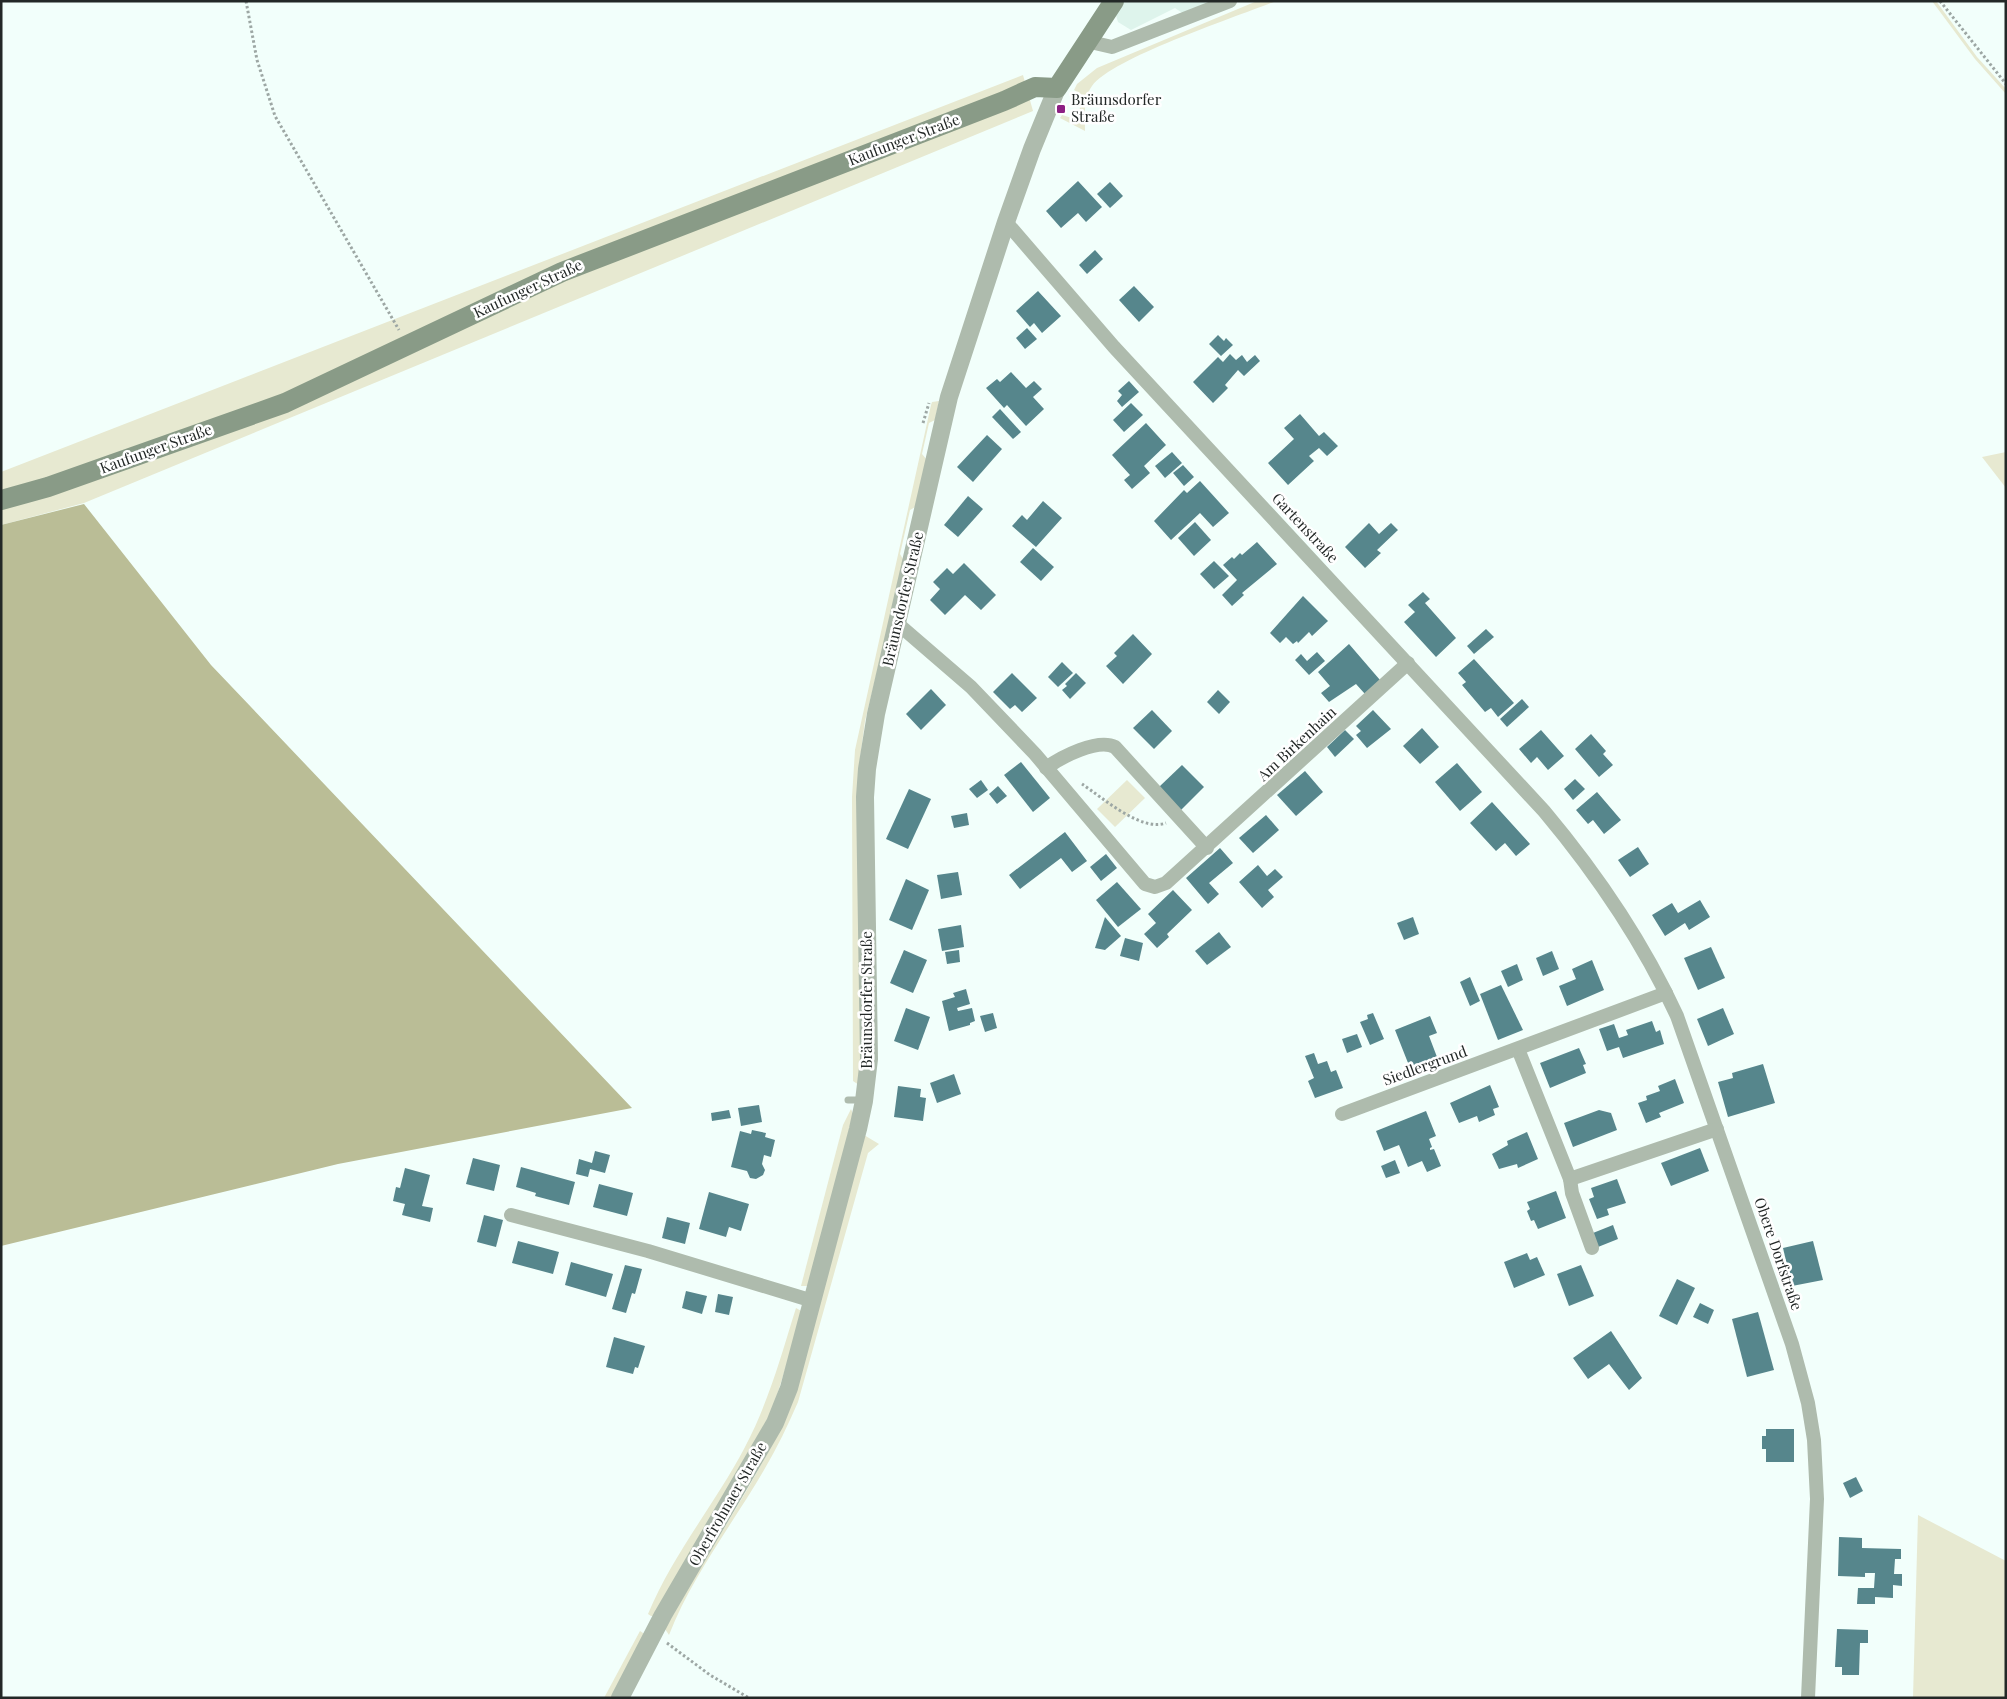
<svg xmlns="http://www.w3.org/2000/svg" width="2007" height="1699" font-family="'Playfair Display',serif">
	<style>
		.built { fill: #def4ec }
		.green { fill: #e7e9d1 }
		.forest { fill: #babd96 }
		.building { fill: #56868c }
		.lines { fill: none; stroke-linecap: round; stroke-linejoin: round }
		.path { stroke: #9da7a4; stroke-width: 3; stroke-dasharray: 2.5 2.5; stroke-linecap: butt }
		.service { stroke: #aebbad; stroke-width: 7 }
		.minor { stroke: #aebbad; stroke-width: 14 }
		.tertiary { stroke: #aebbad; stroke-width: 18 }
		.secondary { stroke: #899b87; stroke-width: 20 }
		.poi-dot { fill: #8c2084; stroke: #fff; stroke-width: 2 }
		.labels { text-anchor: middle; stroke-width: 5; stroke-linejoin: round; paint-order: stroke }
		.poi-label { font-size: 15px; fill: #232827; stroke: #fff; text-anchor: start }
		.street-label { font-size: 15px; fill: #232827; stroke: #fff }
	</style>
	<rect width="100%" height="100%" fill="#f2fffb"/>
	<polygon class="built" points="1124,1 1217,1 1184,14 1175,8 1131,30 1118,22 1115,12"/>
	<g class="green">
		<path d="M1257 1H1276C1237 17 1114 57 1092 86 1083 98 1085 117 1085 131L1060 118 1062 115 1075 119 1085 97 1074 90 1077 84 1097 68Z"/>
		<polygon points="1932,1 1936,1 1977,57 2006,89 2006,94 1975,59"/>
		<polygon points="1023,75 1033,111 84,503 1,525 1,472"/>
		<polygon points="939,401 935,420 929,423 922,454 927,460 917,506 910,510 900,554 904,561 865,721 858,774 861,1047 859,1085 853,1081 852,797 855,750 931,405 932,402"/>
		<polygon points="2006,452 2006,488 1982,457"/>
		<polygon points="1127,780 1145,798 1115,827 1097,809"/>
		<polygon points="851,1109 853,1114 810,1286 801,1286 843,1125"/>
		<path d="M864 1135 879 1144 868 1153 798 1402C788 1425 777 1448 764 1470 732 1525 692 1576 669 1635L665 1629C701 1562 745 1499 779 1431Z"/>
		<path d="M796 1308 803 1312 772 1411 655 1616H651L648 1614C673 1554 715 1504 745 1447 769 1401 781 1356 796 1308Z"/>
		<polygon points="1918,1515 2006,1561 2006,1698 1913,1698"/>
		<polygon points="640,1631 646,1635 614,1698 604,1698"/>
	</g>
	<polygon class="forest" points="84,504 211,665 632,1108 338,1164 1,1246 1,525"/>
	<g class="building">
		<polygon points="1078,181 1102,207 1086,222 1078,213 1061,228 1046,211"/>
		<polygon points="1110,182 1123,196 1110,208 1097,194"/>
		<polygon points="1095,250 1103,259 1087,274 1079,265"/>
		<polygon points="1134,286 1154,307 1139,322 1119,300"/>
		<polygon points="1038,291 1061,316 1042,333 1034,323 1030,327 1016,311"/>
		<polygon points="1027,328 1037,339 1025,349 1016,338"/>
		<polygon points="1218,335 1224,341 1226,338 1233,345 1221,356 1209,344"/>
		<polygon points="1230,354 1236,360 1242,355 1247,362 1255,355 1260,361 1244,376 1238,370 1225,385 1228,388 1213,403 1193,382 1218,357 1223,362"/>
		<polygon points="1011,372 1026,388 1034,381 1042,389 1033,397 1044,409 1026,426 1007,405 1004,408 986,388 997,379 1000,382"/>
		<polygon points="1129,381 1139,392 1122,407 1117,401 1122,395 1118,391"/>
		<polygon points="1131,403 1143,415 1124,432 1113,420"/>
		<polygon points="1000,409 1021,432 1013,439 992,417"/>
		<polygon points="1300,414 1319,436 1324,432 1338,446 1327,456 1319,448 1309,456 1314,461 1288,485 1268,463 1294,439 1284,428"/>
		<polygon points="1146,423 1166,445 1144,466 1150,473 1132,489 1124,480 1130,475 1112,455"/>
		<polygon points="987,435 1002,449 973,482 957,467"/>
		<polygon points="1172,452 1182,463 1165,478 1155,466"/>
		<polygon points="1183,465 1194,477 1184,486 1173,473"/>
		<polygon points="1200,481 1229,513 1213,527 1200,513 1171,540 1154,521 1184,490 1187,493"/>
		<polygon points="968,496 983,509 958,537 944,525"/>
		<polygon points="1043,501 1062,518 1036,547 1012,526 1022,515 1027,520"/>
		<polygon points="1195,522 1211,540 1194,556 1178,538"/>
		<polygon points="1369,523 1379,534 1391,523 1398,530 1377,550 1381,553 1365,568 1345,547"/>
		<polygon points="1257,542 1277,564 1242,593 1244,595 1232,606 1222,595 1237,580 1223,565 1232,557 1234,559 1240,553 1242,555"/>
		<polygon points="1033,548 1054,567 1041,581 1020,562"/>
		<polygon points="1214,561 1229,576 1214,589 1200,574"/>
		<polygon points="964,563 996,595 981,610 965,595 945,615 930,600 940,589 933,582 947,568 953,574"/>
		<polygon points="1423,592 1430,599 1425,603 1456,638 1436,657 1404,622 1415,612 1408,605"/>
		<polygon points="1303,596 1328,621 1312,636 1309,632 1298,643 1297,641 1293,644 1286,637 1280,643 1270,633"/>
		<polygon points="1486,629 1494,637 1474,654 1467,646"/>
		<polygon points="1133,634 1152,654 1123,684 1106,666 1117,656 1114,653"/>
		<polygon points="1349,644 1380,680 1365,694 1356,684 1329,702 1321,693 1330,686 1318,672"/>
		<polygon points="1317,652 1325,661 1309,675 1295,660 1301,654 1307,661"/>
		<polygon points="1474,659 1514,703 1498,717 1491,708 1485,712 1462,685 1466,682 1458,673"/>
		<polygon points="1062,662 1073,673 1058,687 1048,677"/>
		<polygon points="1012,673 1037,698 1022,712 1015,705 1010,709 993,692"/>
		<polygon points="1076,673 1086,683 1070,699 1062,690 1067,686 1065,684"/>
		<polygon points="931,689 946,705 921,730 906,714"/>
		<polygon points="1218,690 1230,702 1219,714 1207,702"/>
		<polygon points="1522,699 1529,707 1507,727 1500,719"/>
		<polygon points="1152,710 1172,731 1154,749 1133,728"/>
		<polygon points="1373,710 1391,729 1367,748 1356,735 1361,731 1356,726"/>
		<polygon points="1422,728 1439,747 1420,764 1403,746"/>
		<polygon points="1345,730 1354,739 1335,757 1327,747"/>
		<polygon points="1541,730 1564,756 1548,770 1537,757 1531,763 1519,749"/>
		<polygon points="1591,734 1606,751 1603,754 1613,765 1599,777 1575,749"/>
		<polygon points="1021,762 1050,798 1033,812 1004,775"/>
		<polygon points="1457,763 1482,792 1460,811 1435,782"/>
		<polygon points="1182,765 1204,787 1181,810 1159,787"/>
		<polygon points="1305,771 1323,792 1296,816 1277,795"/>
		<polygon points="1575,779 1585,789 1573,800 1564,789"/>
		<polygon points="981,780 988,790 977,798 969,789"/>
		<polygon points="998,786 1007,796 997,804 989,794"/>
		<polygon points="909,789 931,799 908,849 886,839"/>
		<polygon points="1597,792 1621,820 1604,834 1593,820 1588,824 1576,810"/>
		<polygon points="1492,802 1530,844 1516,856 1505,843 1496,851 1470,823"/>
		<polygon points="967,813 969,825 954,828 951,816"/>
		<polygon points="1266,815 1279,830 1253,853 1239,838"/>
		<polygon points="1065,832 1087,861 1072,872 1061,858 1020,889 1009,875"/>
		<polygon points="1638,847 1649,864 1630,877 1618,860"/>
		<polygon points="1220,848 1233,863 1209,883 1219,894 1208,904 1186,878"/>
		<polygon points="1106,854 1117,868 1101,881 1090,867"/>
		<polygon points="1258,865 1267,876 1275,869 1283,877 1268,890 1274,897 1262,908 1239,882"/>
		<polygon points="958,872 962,895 941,899 937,875"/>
		<polygon points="906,879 929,890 912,930 889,920"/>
		<polygon points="1117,882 1141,909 1118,927 1096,900"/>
		<polygon points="1173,890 1192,910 1167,934 1169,937 1157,948 1144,934 1156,923 1148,914"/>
		<polygon points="1700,900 1710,917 1689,930 1685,923 1665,936 1652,915 1672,903 1678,913"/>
		<polygon points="1105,917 1121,936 1105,950 1095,948"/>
		<polygon points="1413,917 1419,934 1404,940 1397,923"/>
		<polygon points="961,925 964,947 942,951 938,929"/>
		<polygon points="1219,932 1231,947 1207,965 1195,951"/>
		<polygon points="1125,938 1143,943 1139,961 1120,956"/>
		<polygon points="1711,947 1725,978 1698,990 1684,958"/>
		<polygon points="904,950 927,960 913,993 890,983"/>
		<polygon points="959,950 960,962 947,964 945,952"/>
		<polygon points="1552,951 1559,969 1543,976 1536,958"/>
		<polygon points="1592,960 1604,990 1567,1006 1559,986 1576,979 1572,969"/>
		<polygon points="1517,964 1523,980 1508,987 1501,971"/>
		<polygon points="1470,977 1480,1001 1470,1006 1460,982"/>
		<polygon points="1501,985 1523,1030 1498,1040 1480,994"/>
		<polygon points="966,989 970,1004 957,1008 958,1011 972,1008 975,1021 970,1023 970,1025 949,1031 942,1001 955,997 953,993"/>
		<polygon points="906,1008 930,1017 918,1050 894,1041"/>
		<polygon points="1723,1008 1734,1034 1708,1046 1697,1019"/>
		<polygon points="993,1013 997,1028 985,1032 980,1016"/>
		<polygon points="1373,1013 1384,1039 1370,1045 1360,1022 1368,1019 1367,1015"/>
		<polygon points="1430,1016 1437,1033 1429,1036 1437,1057 1410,1068 1395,1030"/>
		<polygon points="1652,1021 1656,1032 1660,1030 1664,1044 1623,1058 1619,1047 1607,1051 1599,1029 1614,1024 1619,1038 1628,1035 1626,1030"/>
		<polygon points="1357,1034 1362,1047 1347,1053 1342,1039"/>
		<polygon points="1579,1048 1586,1064 1583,1065 1586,1073 1550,1088 1540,1063"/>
		<polygon points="1314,1053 1318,1064 1327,1061 1331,1072 1336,1070 1343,1088 1315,1098 1308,1081 1314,1078 1305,1056"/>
		<polygon points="1763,1064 1775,1103 1728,1117 1718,1082 1733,1078 1732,1073"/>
		<polygon points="954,1074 961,1094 937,1103 930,1083"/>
		<polygon points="1675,1079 1684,1103 1659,1113 1661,1117 1646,1123 1638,1103 1647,1100 1646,1096 1660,1091 1658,1086"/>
		<polygon points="1490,1085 1499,1107 1493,1109 1495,1115 1479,1122 1477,1116 1459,1123 1450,1103"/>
		<polygon points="898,1086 921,1089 920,1097 926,1098 923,1121 894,1117"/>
		<polygon points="759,1105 762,1122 741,1126 738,1108"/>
		<polygon points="729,1110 731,1118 712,1121 711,1113"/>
		<polygon points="1599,1110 1611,1113 1617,1130 1573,1147 1564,1123"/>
		<polygon points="1426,1111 1436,1136 1429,1139 1432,1147 1430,1148 1430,1150 1434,1149 1441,1166 1427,1172 1422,1161 1408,1167 1399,1145 1384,1151 1376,1131"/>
		<polygon points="752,1130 766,1133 765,1137 775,1140 771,1157 764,1155 762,1164 765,1170 763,1175 756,1179 750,1178 747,1171 731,1167 740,1131 751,1134"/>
		<polygon points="1527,1132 1538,1159 1518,1168 1517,1164 1499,1169 1492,1154 1508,1145 1507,1141"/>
		<polygon points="1700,1148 1709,1171 1671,1186 1661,1163"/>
		<polygon points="595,1151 610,1155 605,1173 590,1169 588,1177 576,1174 579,1159 592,1163"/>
		<polygon points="473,1158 500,1165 494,1191 466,1184"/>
		<polygon points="1395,1160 1400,1173 1386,1178 1381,1166"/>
		<polygon points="521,1167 575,1182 569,1205 535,1196 536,1193 516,1187"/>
		<polygon points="405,1168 430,1175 422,1206 433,1208 430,1222 402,1215 405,1204 393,1201 396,1187 400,1188"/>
		<polygon points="1617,1179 1626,1203 1607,1209 1609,1215 1597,1219 1589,1199 1594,1197 1591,1188"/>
		<polygon points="599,1184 633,1193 627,1216 593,1207"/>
		<polygon points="1556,1191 1566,1218 1538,1229 1534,1220 1531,1221 1527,1211 1530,1209 1527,1202"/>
		<polygon points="709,1192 749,1204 741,1231 729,1227 726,1237 699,1229"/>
		<polygon points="484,1215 503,1220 496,1247 477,1242"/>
		<polygon points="667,1217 690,1223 685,1244 662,1238"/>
		<polygon points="1613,1225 1618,1239 1598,1247 1593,1233"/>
		<polygon points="518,1241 559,1252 553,1274 512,1263"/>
		<polygon points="1813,1241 1823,1280 1792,1286 1783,1248"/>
		<polygon points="1527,1253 1530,1260 1537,1257 1545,1275 1514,1288 1504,1262"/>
		<polygon points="571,1262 613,1274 606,1297 565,1285"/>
		<polygon points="625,1265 642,1269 635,1294 632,1293 626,1313 612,1309"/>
		<polygon points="1581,1265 1594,1296 1569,1306 1557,1274"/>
		<polygon points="1677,1279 1695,1288 1677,1325 1659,1316"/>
		<polygon points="686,1291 707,1296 702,1314 682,1308"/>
		<polygon points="718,1294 733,1297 729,1315 715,1312"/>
		<polygon points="1700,1303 1714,1310 1708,1324 1693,1317"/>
		<polygon points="1758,1312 1774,1370 1747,1377 1732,1319"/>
		<polygon points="1611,1331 1642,1378 1629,1390 1609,1364 1588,1379 1573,1358"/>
		<polygon points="614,1337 645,1346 638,1368 635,1367 633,1374 606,1367"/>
		<polygon points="1766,1429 1794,1429 1794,1462 1766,1462 1766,1449 1762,1449 1762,1436 1766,1436"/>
		<polygon points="1856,1477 1863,1491 1850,1498 1843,1483"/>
		<polygon points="1839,1537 1862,1538 1862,1548 1901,1549 1901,1559 1895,1559 1894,1574 1902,1574 1902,1586 1893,1585 1893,1598 1875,1597 1875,1604 1857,1604 1858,1588 1874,1588 1875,1573 1865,1573 1865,1577 1838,1576"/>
		<polygon points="1837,1629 1868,1630 1868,1643 1860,1643 1859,1675 1842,1675 1842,1667 1835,1667"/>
	</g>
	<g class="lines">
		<g class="path">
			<polyline points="246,1 257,60 275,116 399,330"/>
			<polyline points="1940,1 2006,84"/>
			<polyline points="923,423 929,403"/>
			<path d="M1082 784C1103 798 1141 832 1166 823"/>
			<polyline points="667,1643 710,1675 749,1698"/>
		</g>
		<polyline class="service" points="848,1100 864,1100"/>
		<g class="minor">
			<polyline points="1086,41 1112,47 1230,1"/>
			<path d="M1006 222 1114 347 1544 811C1596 873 1643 942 1677 1016L1792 1344 1808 1403 1814 1440 1817 1499 1808 1698"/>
			<polyline points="898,624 971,687 1035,754 1145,884 1155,887 1166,883 1408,663"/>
			<path d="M1046 768C1061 757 1098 738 1115 747L1207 848"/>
			<polyline points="1518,1049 1570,1179 1572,1193 1592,1248"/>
			<polyline points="1342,1114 1666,993"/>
			<polyline points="1570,1179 1717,1129"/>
			<polyline points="511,1215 648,1251 813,1301"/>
		</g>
		<polyline class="tertiary" points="620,1698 663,1615 775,1423 789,1388 858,1129 864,1101 869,1059 865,797 867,769 876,714 949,397 1006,222 1032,149 1057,88"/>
		<polyline class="secondary" points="1,500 48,487 285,403 562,272 1004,101 1035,87 1057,88 1114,1"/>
	</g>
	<rect class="poi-dot" x="1056" y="104" width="10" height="10" rx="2.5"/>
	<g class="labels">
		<g class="poi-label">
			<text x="1071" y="105">Bräunsdorfer<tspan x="1071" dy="17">Straße</tspan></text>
		</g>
		<g class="street-label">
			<text transform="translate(904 140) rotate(-21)" y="5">Kaufunger Straße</text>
			<text transform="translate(528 289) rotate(-25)" y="5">Kaufunger Straße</text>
			<text transform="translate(156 449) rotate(-20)" y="5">Kaufunger Straße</text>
			<text transform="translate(1305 528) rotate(47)" y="5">Gartenstraße</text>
			<text transform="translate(903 599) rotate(-77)" y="5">Bräunsdorfer Straße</text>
			<text transform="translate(1297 744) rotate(-43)" y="5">Am Birkenhain</text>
			<text transform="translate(867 1000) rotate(-90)" y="5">Bräunsdorfer Straße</text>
			<text transform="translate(1425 1066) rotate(-20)" y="5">Siedlergrund</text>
			<text transform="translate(1778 1254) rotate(71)" y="5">Obere Dorfstraße</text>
			<text transform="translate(728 1504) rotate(-60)" y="5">Oberfrohnaer Straße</text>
		</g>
	</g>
	<rect width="2007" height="1699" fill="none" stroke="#232827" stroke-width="5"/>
</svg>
